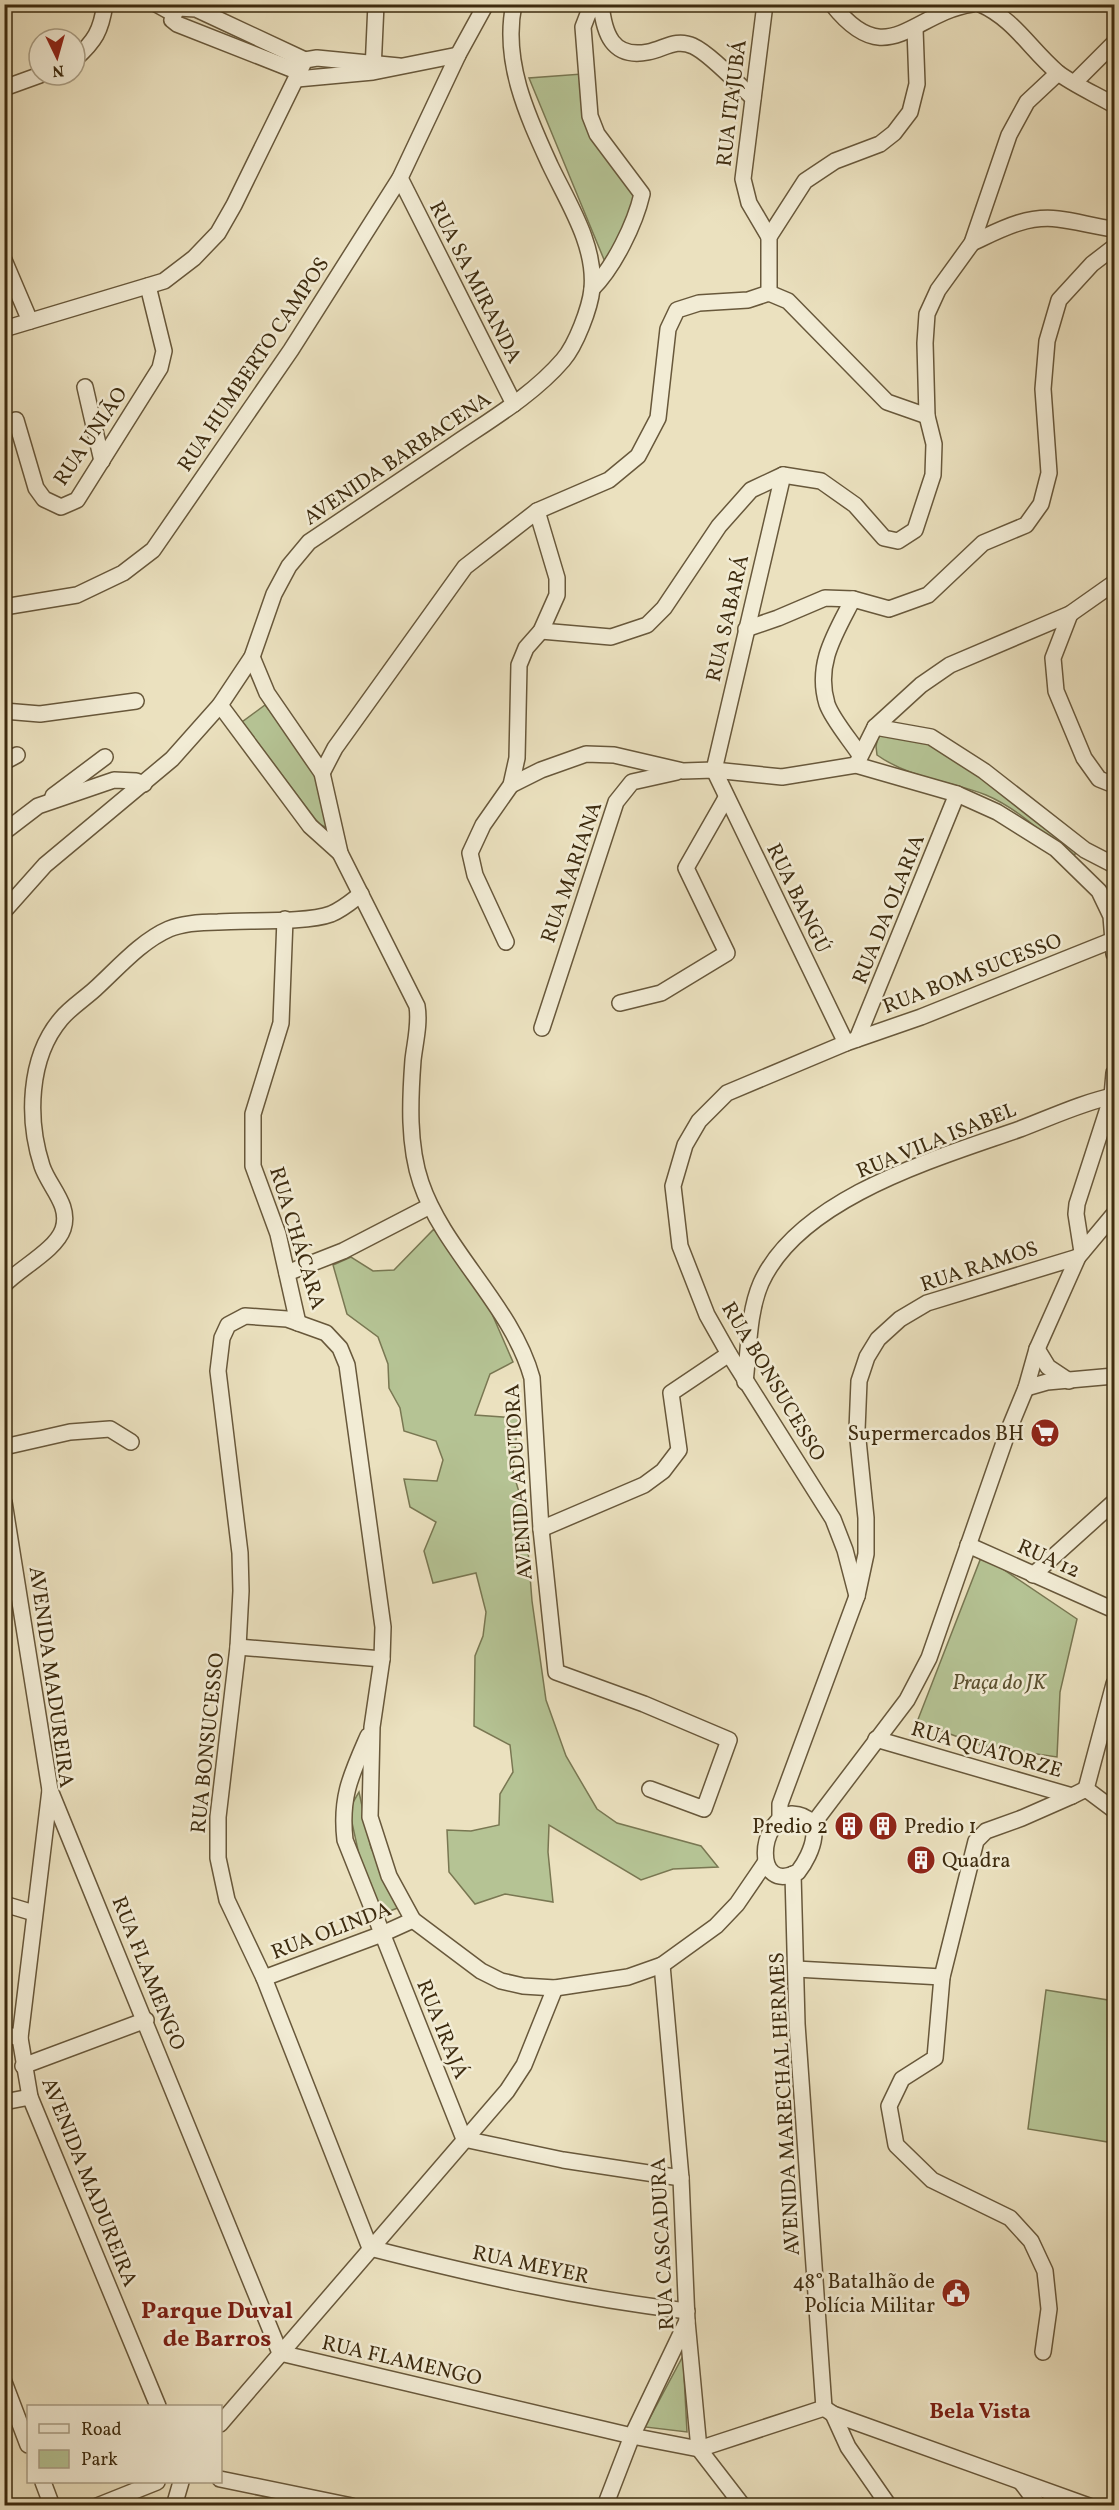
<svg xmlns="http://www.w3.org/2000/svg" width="1119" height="2510" font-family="Vollkorn,serif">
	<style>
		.green { fill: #b5c394; stroke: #797752; stroke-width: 1.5 }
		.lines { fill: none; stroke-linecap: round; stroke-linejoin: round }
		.minor-casing { stroke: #68583b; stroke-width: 18 }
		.minor { stroke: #f2ecd5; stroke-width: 15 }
		.labels { text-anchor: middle; stroke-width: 5; stroke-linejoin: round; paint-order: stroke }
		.street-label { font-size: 21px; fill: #3d2b0f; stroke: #f2ecd5 }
		.poi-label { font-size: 21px; fill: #3d2b0f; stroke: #f2ecd5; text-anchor: end }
		.park-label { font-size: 21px; font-style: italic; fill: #5b5130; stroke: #f2ecd5 }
		.neighbourhood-label { font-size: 22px; font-weight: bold; fill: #7a1f14; stroke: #f2ecd5 }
		.quarter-label { font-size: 24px; font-weight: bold; fill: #7a1f14; stroke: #f2ecd5 }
	</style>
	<rect width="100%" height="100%" fill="#ebe1bf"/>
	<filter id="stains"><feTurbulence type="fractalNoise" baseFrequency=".00333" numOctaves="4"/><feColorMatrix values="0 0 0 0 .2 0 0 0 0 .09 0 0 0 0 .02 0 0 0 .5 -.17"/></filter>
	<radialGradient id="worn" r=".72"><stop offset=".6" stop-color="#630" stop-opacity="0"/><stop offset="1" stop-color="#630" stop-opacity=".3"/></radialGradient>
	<g class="green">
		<polygon points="582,74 585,112 640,195 605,262 529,78"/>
		<polygon points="265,705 318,773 329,829 319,824 242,722"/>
		<path d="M885 734 910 736 949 751 1077 851 1072 859C1046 836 1019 809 986 795 951 781 909 778 877 755L876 746 878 737Z"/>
		<polygon points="434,1229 489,1307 513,1362 490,1374 475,1415 518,1418 513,1472 525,1512 532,1601 546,1700 566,1756 597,1809 617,1823 701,1846 718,1867 673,1869 641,1880 549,1825 548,1852 553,1902 505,1894 475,1904 449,1872 447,1830 471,1831 499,1825 500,1794 513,1772 510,1745 474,1726 475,1656 483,1636 486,1612 476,1573 433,1583 424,1551 436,1522 410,1507 404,1479 437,1481 443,1460 436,1441 404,1431 400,1408 389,1388 388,1364 378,1337 347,1314 333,1265 351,1257 373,1271 394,1270"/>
		<polygon points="982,1555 1077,1619 1060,1692 1057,1757 983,1746 917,1722"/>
		<polygon points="359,1792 371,1848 403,1906 379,1915 363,1873 349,1809"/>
		<polygon points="1046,1990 1114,2001 1114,2143 1028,2129"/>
		<polygon points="683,2356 687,2432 645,2427"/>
	</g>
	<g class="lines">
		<g class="minor-casing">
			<g id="minor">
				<polyline points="156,4 174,14"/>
				<path d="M601 4C604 33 612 59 648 52 664 49 676 38 693 46 709 53 739 85 753 98"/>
				<polyline points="765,4 743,179 749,203 769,237"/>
				<path d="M832 4C887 74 912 13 972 4"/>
				<path d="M980 4C1014 19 1030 49 1057 72 1072 84 1097 95 1114 105"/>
				<polyline points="174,14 178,8 196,9 305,60"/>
				<polyline points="174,14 172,20 177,24 299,72"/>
				<path d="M75 59C95 41 101 31 105 4"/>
				<polyline points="373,70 376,4"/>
				<polyline points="297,79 373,72 458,55"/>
				<polyline points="1075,82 1114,43"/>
				<polyline points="4,88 40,75"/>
				<polyline points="400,178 514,404"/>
				<path d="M972 243C1000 230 1026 215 1058 219 1077 221 1095 227 1114 229"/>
				<polyline points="4,260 30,321"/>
				<path d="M592 289C614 267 635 224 642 194L597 134 590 116 583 27 588 14 597 4"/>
				<polyline points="769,293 769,237 805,181 835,161 880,144 894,133 910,112 917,84 915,29"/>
				<polyline points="4,329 164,281 194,258 218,233 234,205 305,60 317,58 399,66"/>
				<polyline points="85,387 102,461"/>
				<polyline points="16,420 36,488 44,499 61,507 77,500 160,368 164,351 148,286"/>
				<path d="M853 599C835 634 815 664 827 704 832 719 851 741 860 755"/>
				<polyline points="4,607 77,595 123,573 153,550 291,350 400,178 458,55 486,4"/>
				<polyline points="1070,614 1053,658 1056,691 1084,758 1099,779 1114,785"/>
				<polyline points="746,629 778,618 825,598 853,599 889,609 928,595 983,543 1026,525 1041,504 1049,473 1043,389 1047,341 1059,300 1092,264 1114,247"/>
				<polyline points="541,631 611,637 647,625 664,608 719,526 751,490 783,475 821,481 855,505 884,538 898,541 915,530 933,475 934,444 927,416 925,343 927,314 938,290 972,243 1009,135 1027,102 1058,73"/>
				<path d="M252 657 267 693 322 773 340 853 417 1006C420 1024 415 1042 413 1060 410 1100 408 1145 421 1183 444 1251 512 1306 532 1378L541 1529 556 1672 644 1704 729 1740 704 1809 650 1789"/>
				<polyline points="220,705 310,826 340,853"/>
				<polyline points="4,711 40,714 136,701"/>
				<polyline points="875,727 931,737 984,771 1085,850 1114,865"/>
				<polyline points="4,762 17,755"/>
				<polyline points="856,765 875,727 921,685 950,665 1070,614 1114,583"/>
				<polyline points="714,770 783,475"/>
				<polyline points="714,770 846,1043"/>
				<polyline points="322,773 335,748 465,567 537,511 609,480 638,456 658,418 668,329 677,310 699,303 748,300 769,293 788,301 887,402 927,416"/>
				<polyline points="511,785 541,770 586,754 614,755 683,771 714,770 782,777 856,765 957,794 997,812 1056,849 1099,891 1111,916 1114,954"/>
				<polyline points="53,796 105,757"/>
				<polyline points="4,832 38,806 114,780 136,781 144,784"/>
				<path d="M4 911 45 865 172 759 220 705 252 657 274 594 289 566 309 542C357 510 404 478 452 446 490 420 533 395 563 360 576 345 590 308 592 289 596 245 568 203 550 165 527 115 502 61 514 4"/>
				<polyline points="285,919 281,1023 253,1114 253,1166 278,1234 298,1323"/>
				<polyline points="506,942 475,875 470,853 483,825 511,785 517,758 519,665 526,648 541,631 557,595 557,578 537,511"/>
				<polyline points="620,1003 661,993 727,953 686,868 726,798"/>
				<polyline points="542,1028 616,802 632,782 677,772"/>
				<polyline points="857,1039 957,794"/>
				<polyline points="1082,1252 1076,1214 1077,1204 1112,1096 1114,1073"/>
				<polyline points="287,1273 343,1251 430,1206"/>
				<path d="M4 1285C20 1268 56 1250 63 1229 71 1205 49 1187 42 1166 27 1120 28 1058 61 1019 70 1008 84 999 95 989 117 969 141 941 169 929 184 923 202 922 218 922 247 920 307 923 331 914 343 909 352 901 361 894"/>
				<polyline points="1037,1349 1048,1367 1069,1381"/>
				<path d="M745 1382C749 1350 748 1313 761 1283 800 1197 938 1158 1020 1129 1049 1118 1086 1101 1114 1096"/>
				<polyline points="1026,1388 1047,1382 1114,1376"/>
				<polyline points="4,1447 70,1432 110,1429 131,1442"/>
				<polyline points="4,1502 50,1790 20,2038 30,2097 158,2406"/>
				<polyline points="541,1529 644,1485 663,1471 679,1450 671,1393 729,1354"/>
				<polyline points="968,1545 1114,1610"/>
				<polyline points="1033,1575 1114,1502"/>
				<polyline points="857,1596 845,1550 833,1519 729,1354 707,1315 680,1246 673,1186 685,1145 699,1121 727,1093 846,1043 921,1017 1113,940"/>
				<polyline points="238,1647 382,1659"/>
				<path d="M368 1736C351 1775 340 1797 345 1840L464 2139 563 2160 681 2178"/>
				<polyline points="876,1739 1072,1796 1086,1789 1114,1810"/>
				<polyline points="1086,1789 1114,1684"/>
				<polyline points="50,1790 280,2353 632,2436 699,2449 824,2408"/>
				<path d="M792 1814C828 1816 812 1854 798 1872 753 1895 758 1819 792 1814Z"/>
				<polyline points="780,1817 780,1804 857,1596 866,1554 866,1518 857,1430 859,1381 867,1357 878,1339 900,1319 927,1303 1078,1257"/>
				<polyline points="813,1824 907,1700 929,1658 1007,1434 1026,1388 1037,1349 1078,1257 1114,1214"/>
				<polyline points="793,1874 797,2024 824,2408"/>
				<polyline points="4,1904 34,1913"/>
				<polyline points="662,1965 681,2178 687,2321 699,2449 743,2506"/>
				<polyline points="796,1969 942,1977"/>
				<polyline points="264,1978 382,1934 413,1920"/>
				<polyline points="4,2034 20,2038"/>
				<polyline points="23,2066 146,2020"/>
				<polyline points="4,2102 30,2097"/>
				<path d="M687 2311C577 2298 476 2275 370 2248L264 1978 227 1900 218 1858V1817L238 1647 241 1591 240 1553 218 1371 222 1338 228 1325 245 1316 287 1319 326 1333 340 1348 347 1365 383 1627 382 1659 372 1727 370 1817 389 1876 413 1920 481 1971 501 1981 523 1986 555 1988 628 1977 662 1965 716 1926 737 1904 765 1863"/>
				<polyline points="1043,2352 1049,2309 1045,2271 1031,2241 1010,2218 932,2180 896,2145 889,2106 902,2079 935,2058 942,1977 976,1841 986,1831 1022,1818 1072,1796"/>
				<polyline points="4,2382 28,2445"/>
				<polyline points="824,2408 833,2414 1089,2506"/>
				<polyline points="833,2414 848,2447 889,2506"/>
				<polyline points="220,2424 507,2091 524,2065 555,1988"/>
				<polyline points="220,2479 352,2506"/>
				<polyline points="43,2482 52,2506"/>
				<polyline points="1021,2482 1039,2506"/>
				<polyline points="97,2506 157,2482"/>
				<polyline points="174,2506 181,2482"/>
				<polyline points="605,2506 632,2436 687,2321"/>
			</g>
		</g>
		<use href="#minor" class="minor"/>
	</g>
	<defs>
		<g id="supermarket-disc" transform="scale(1.5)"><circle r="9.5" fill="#8f2418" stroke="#f2ecd5"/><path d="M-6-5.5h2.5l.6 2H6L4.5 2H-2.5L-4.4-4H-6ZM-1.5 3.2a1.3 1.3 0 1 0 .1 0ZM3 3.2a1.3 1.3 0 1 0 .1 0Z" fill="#fff"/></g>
		<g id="building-disc" transform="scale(1.5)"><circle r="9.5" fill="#8f2418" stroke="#f2ecd5"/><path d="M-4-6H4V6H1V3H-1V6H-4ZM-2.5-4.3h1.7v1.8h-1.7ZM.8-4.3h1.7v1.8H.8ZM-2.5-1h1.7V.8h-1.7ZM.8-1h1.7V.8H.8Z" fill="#fff"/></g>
		<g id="civic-disc" transform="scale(1.5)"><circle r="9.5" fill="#8f2418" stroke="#f2ecd5"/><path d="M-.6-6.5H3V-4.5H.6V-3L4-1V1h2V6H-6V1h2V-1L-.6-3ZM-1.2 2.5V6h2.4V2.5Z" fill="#fff"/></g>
	</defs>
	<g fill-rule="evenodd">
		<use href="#supermarket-disc" x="1045" y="1433"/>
		<use href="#building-disc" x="849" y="1826"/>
		<use href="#building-disc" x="883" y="1826"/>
		<use href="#building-disc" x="921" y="1860"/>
		<use href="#civic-disc" x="956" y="2293"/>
	</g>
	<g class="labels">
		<g class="street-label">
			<text transform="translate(731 103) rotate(-83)" y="7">RUA ITAJUBÁ</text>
			<text transform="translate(476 282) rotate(63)" y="7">RUA SA MIRANDA</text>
			<text transform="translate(253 364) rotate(-56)" y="7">RUA HUMBERTO CAMPOS</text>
			<text transform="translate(90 436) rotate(-56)" y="7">RUA UNIÃO</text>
			<text transform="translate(397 458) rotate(-34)" y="7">AVENIDA BARBACENA</text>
			<text transform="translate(727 618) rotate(-77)" y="7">RUA SABARÁ</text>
			<text transform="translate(571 872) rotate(-71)" y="7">RUA MARIANA</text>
			<text transform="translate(799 898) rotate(64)" y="7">RUA BANGÚ</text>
			<text transform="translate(888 909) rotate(-68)" y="7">RUA DA OLARIA</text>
			<text transform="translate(972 973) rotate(-21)" y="7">RUA BOM SUCESSO</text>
			<text transform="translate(936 1140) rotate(-22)" y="7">RUA VILA ISABEL</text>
			<text transform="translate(298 1238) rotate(73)" y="7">RUA CHÁCARA</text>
			<text transform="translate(979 1266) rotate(-18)" y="7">RUA RAMOS</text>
			<text transform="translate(774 1381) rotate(59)" y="7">RUA BONSUCESSO</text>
			<text transform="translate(518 1482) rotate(-94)" y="7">AVENIDA ADUTORA</text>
			<text transform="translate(1049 1558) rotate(24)" y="7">RUA 12</text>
			<text transform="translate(52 1677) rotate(82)" y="7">AVENIDA MADUREIRA</text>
			<text transform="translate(207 1743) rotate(-84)" y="7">RUA BONSUCESSO</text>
			<text transform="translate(987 1749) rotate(16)" y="7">RUA QUATORZE</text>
			<text transform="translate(331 1930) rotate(-21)" y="7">RUA OLINDA</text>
			<text transform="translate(149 1973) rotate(68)" y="7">RUA FLAMENGO</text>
			<text transform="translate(443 2029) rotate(68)" y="7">RUA IRAJÁ</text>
			<text transform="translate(784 2104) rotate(-93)" y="7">AVENIDA MARECHAL HERMES</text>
			<text transform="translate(90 2182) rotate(68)" y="7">AVENIDA MADUREIRA</text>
			<text transform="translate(662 2244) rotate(-93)" y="7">RUA CASCADURA</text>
			<text transform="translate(531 2264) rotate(12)" y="7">RUA MEYER</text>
			<text transform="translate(402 2360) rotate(13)" y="7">RUA FLAMENGO</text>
		</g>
		<g class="poi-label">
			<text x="1024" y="1440">Supermercados BH</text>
			<text x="828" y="1833">Predio 2</text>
			<text x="904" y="1833" text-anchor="start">Predio 1</text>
			<text x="942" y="1867" text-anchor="start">Quadra</text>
			<text x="935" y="2288">48° Batalhão de<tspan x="935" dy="24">Polícia Militar</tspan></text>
		</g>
		<g class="park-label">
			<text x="999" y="1689">Praça do JK</text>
		</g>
		<g class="neighbourhood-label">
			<text x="980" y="2418">Bela Vista</text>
		</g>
		<g class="quarter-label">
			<text x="217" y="2318">Parque Duval<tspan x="217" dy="28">de Barros</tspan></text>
		</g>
	</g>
	<rect width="1119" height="2510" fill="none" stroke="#ebe1bf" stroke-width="24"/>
	<rect x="6" y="6" width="1107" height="2498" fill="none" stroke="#3d2b0f" stroke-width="3"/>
	<rect x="12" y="12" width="1095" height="2486" fill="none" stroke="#3d2b0f" stroke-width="1.5"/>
	<rect x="27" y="2405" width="195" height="78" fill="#f2ecd5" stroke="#aa9f86" stroke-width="1.5"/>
	<rect x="39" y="2424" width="30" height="9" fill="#f2ecd5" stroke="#aa9f86" stroke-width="1.5"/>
	<text x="81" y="2435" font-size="18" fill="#3d2b0f">Road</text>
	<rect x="39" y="2450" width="30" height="18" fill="#b5c394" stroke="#aa9f86" stroke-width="1.5"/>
	<text x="81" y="2465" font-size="18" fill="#3d2b0f">Park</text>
	<g transform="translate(57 57) rotate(175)"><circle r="28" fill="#f2ecd5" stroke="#aa9f86" stroke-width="1.5"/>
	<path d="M0-4.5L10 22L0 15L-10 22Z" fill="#8f2418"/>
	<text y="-9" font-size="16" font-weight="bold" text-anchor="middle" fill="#3d2b0f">N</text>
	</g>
	<rect width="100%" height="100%" filter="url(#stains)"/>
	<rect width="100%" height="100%" fill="url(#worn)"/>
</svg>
